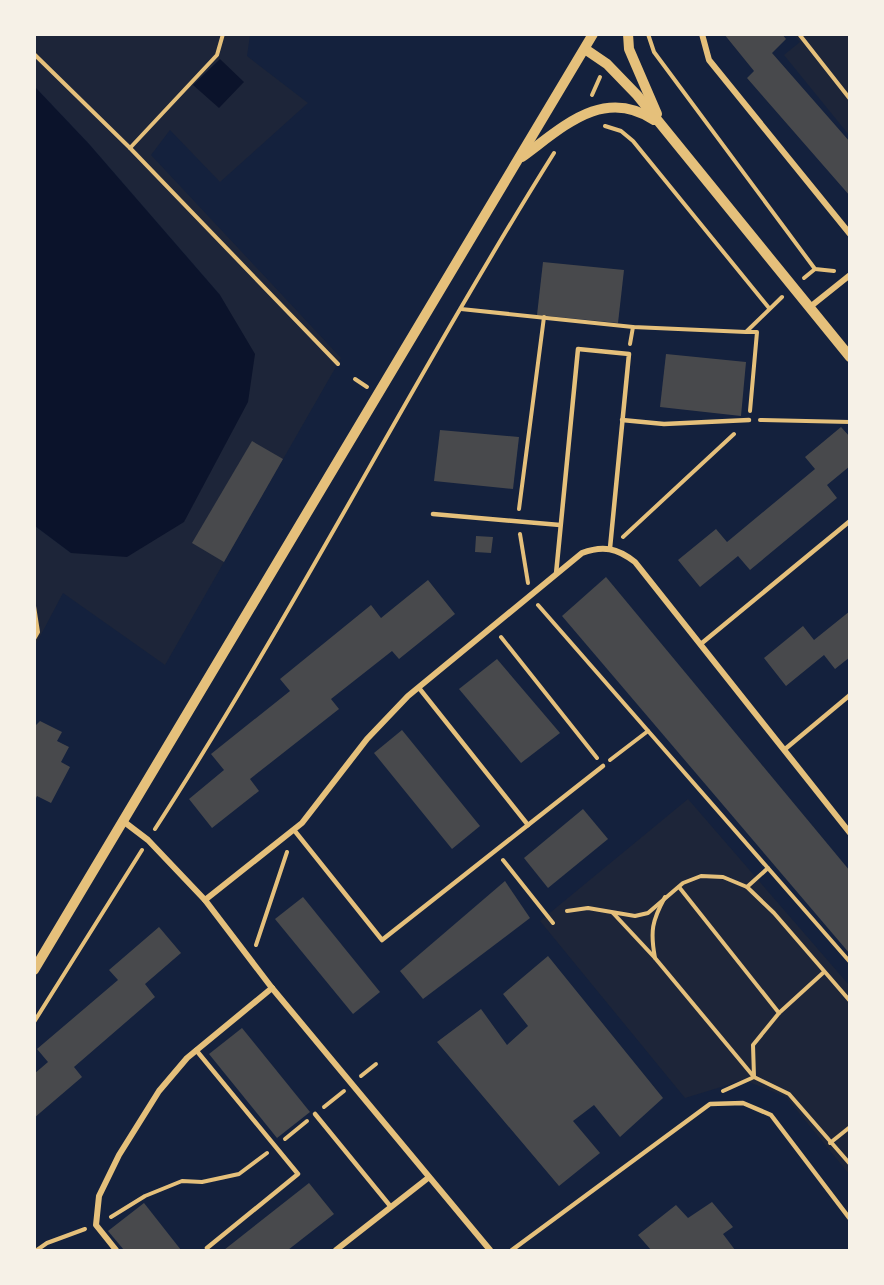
<svg xmlns="http://www.w3.org/2000/svg" width="884" height="1285" font-family="Jost,sans-serif">
	<style>
		.green { fill: #1d2539 }
		.water { fill: #0b132b }
		.building { fill: #48494c }
		.lines { fill: none; stroke-linecap: round; stroke-linejoin: round }
		.path { stroke: #e5c07b; stroke-width: 4 }
		.service { stroke: #e5c07b; stroke-width: 4.5 }
		.minor { stroke: #e5c07b; stroke-width: 6 }
		.tertiary { stroke: #e5c07b; stroke-width: 10 }
	</style>
	<rect width="100%" height="100%" fill="#14213d"/>
	<g class="green">
		<polygon points="35,35 250,35 247,56 308,103 220,182 170,130 151,155 341,358 165,665 63,593 35,646 35,526 71,553 220,295 89,144 35,87"/>
		<polygon points="794,35 849,35 849,135 784,55 800,42"/>
		<polygon points="688,799 849,985 849,1174 786,1097 744,1080 685,1098 540,921"/>
	</g>
	<g class="water">
		<polygon points="220,59 244,82 219,108 193,85"/>
		<polygon points="35,87 89,144 220,295 255,354 248,402 184,522 127,557 71,553 35,526"/>
	</g>
	<g class="building">
		<polygon points="724,34 782,34 786,39 772,53 850,142 850,196 747,78 754,71"/>
		<polygon points="543,262 624,270 618,323 537,315"/>
		<polygon points="666,354 746,362 741,416 660,407"/>
		<polygon points="841,427 850,437 850,466 827,485 837,498 750,570 738,556 700,587 678,560 716,529 727,542 815,469 805,457"/>
		<polygon points="440,430 519,437 513,489 434,481"/>
		<polygon points="252,441 283,459 224,562 192,543"/>
		<polygon points="476,536 493,537 491,553 475,552"/>
		<polygon points="606,577 850,871 850,954 562,616"/>
		<polygon points="428,580 455,614 399,659 392,651 331,699 339,709 250,779 259,791 212,828 189,799 224,770 211,754 290,691 280,679 371,605 381,618"/>
		<polygon points="850,611 850,657 835,669 824,655 786,686 764,658 803,626 814,640"/>
		<polygon points="497,659 560,733 521,763 459,689"/>
		<polygon points="40,721 62,732 57,741 69,747 61,762 70,767 51,803 37,796 34,802 34,727"/>
		<polygon points="402,730 480,826 452,849 374,753"/>
		<polygon points="583,809 608,839 548,888 524,858"/>
		<polygon points="505,881 530,918 423,999 400,971"/>
		<polygon points="303,897 380,992 353,1014 275,919"/>
		<polygon points="159,927 181,953 145,984 155,997 74,1067 82,1077 34,1118 34,1074 48,1062 37,1049 118,980 109,970"/>
		<polygon points="548,956 663,1098 620,1137 594,1105 573,1121 600,1153 559,1186 437,1042 481,1009 507,1045 528,1026 503,994"/>
		<polygon points="242,1028 310,1112 277,1138 209,1054"/>
		<polygon points="309,1183 334,1214 288,1250 224,1250"/>
		<polygon points="712,1202 733,1227 723,1234 735,1250 651,1250 638,1235 676,1205 688,1218"/>
		<polygon points="144,1203 181,1250 124,1250 108,1231"/>
	</g>
	<g class="lines">
		<g class="path">
			<polyline points="648,34 654,52 815,269 834,271"/>
			<polyline points="799,34 850,99"/>
			<polyline points="34,54 130,148 338,364"/>
			<polyline points="592,95 600,77"/>
			<polyline points="605,126 621,131 633,141 769,308"/>
			<polyline points="130,148 217,55 223,34"/>
			<polyline points="804,278 815,269"/>
			<polyline points="461,309 633,327 746,332 782,297"/>
			<polyline points="747,332 757,332 750,411"/>
			<polyline points="630,344 633,327"/>
			<polyline points="355,379 367,387"/>
			<polyline points="760,420 850,422"/>
			<polyline points="519,509 544,317"/>
			<polyline points="520,534 528,583"/>
			<polyline points="623,537 734,434"/>
			<polyline points="538,605 850,962"/>
			<polyline points="34,606 38,632 34,639"/>
			<polyline points="501,637 597,758"/>
			<polyline points="610,760 648,731"/>
			<path d="M155 829C297 609 415 375 554 153"/>
			<polyline points="503,860 553,923"/>
			<polyline points="679,887 779,1013 753,1045 754,1077 723,1091"/>
			<polyline points="747,887 768,868"/>
			<path d="M665 897C652 921 650 931 655 958L754 1077 789 1094 850 1164"/>
			<polyline points="567,911 588,908 635,916 648,913 683,883 701,876 723,877 747,887 774,913 850,1001"/>
			<polyline points="613,913 655,958"/>
			<polyline points="256,945 287,852"/>
			<polyline points="779,1013 824,972"/>
			<polyline points="34,1022 142,850"/>
			<polyline points="361,1076 376,1064"/>
			<polyline points="324,1107 344,1091"/>
			<polyline points="285,1139 307,1121"/>
			<polyline points="830,1143 850,1127"/>
			<polyline points="111,1217 145,1196 182,1181 202,1182 239,1174 267,1153"/>
			<polyline points="37,1250 47,1243 85,1229"/>
		</g>
		<g class="service">
			<polyline points="622,420 664,424 749,420"/>
			<polyline points="433,514 560,525"/>
			<polyline points="556,574 578,349 629,354 610,548"/>
			<polyline points="702,643 850,521"/>
			<polyline points="784,750 850,695"/>
			<polyline points="528,825 603,766"/>
			<polyline points="294,830 382,940 528,825 419,688"/>
			<polyline points="196,1050 298,1174 207,1248"/>
			<polyline points="315,1114 391,1207"/>
			<polyline points="512,1250 710,1104 743,1103 771,1115 850,1219"/>
		</g>
		<g class="minor">
			<polyline points="702,34 709,60 850,234"/>
			<polyline points="810,307 850,275"/>
			<polyline points="123,821 148,840 205,900 272,988 490,1250"/>
			<path d="M205 900 302 823 367 739 408 696 582 553C603 545 617 548 635 562L850 833"/>
			<polyline points="116,1250 96,1225 99,1196 119,1155 159,1091 187,1058 272,988"/>
			<polyline points="336,1250 428,1178"/>
		</g>
		<g class="tertiary">
			<polyline points="628,34 629,49 657,114"/>
			<polyline points="585,49 607,64 637,95 850,357"/>
			<path d="M522 157C562 128 603 86 654 120"/>
			<polyline points="34,970 593,34"/>
		</g>
	</g>
	<rect width="884" height="1285" fill="none" stroke="#f6f1e7" stroke-width="72"/>
</svg>
